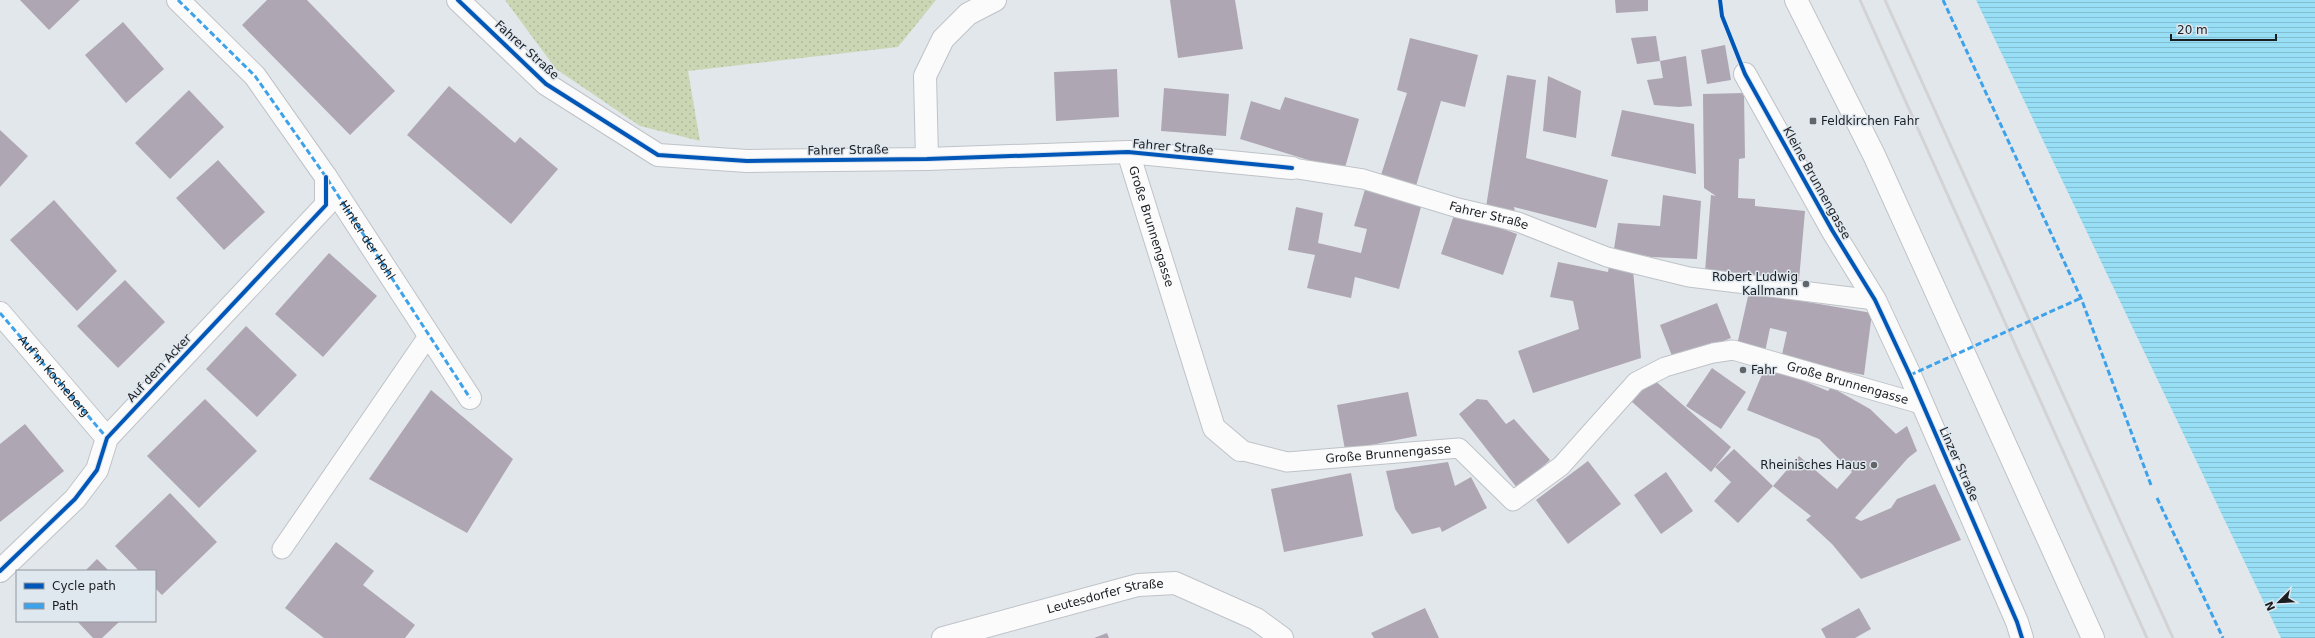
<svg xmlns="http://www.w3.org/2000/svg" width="2315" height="638" font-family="'DejaVu Sans',sans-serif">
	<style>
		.grass { fill: url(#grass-dots) }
		.water { fill: url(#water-rules) }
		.building { fill: #aea6b2 }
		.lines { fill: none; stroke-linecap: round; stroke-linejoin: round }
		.service-casing { stroke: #bfc3c7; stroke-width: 21 }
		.minor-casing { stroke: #bfc3c7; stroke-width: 24 }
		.primary-casing { stroke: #bfc3c7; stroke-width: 24 }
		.service { stroke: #fbfbfc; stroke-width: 19 }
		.minor { stroke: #fbfbfc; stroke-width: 22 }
		.primary { stroke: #fbfbfc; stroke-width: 22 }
		.rail { stroke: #d3d3d5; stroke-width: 3 }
		.quiet { stroke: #3da2ea; stroke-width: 3; stroke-dasharray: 6 3; stroke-linecap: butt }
		.cycleway-casing { stroke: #dfe7ef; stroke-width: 6 }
		.cycleway { stroke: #0057b8; stroke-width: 4 }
		.poi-dot { fill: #616468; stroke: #dfe7ef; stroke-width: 1.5 }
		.labels { text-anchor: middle; stroke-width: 3; stroke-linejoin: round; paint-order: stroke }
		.street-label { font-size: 12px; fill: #1b1e21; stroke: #dfe7ef }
		.poi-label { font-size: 12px; fill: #1b1e21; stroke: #dfe7ef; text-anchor: start }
	</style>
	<defs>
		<pattern id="grass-dots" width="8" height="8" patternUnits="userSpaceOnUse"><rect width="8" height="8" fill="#cbd7b4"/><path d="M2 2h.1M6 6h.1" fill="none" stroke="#aeb89a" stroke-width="1.8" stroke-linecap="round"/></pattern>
		<pattern id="water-rules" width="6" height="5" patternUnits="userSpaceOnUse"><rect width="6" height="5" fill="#98def4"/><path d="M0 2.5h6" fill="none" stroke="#82bed1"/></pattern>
	</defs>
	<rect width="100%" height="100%" fill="#e2e7ec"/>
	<polygon class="grass" points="505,0 936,0 898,47 688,71 700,141 640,126 556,69"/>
	<polygon class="water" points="1976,0 2315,0 2315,638 2281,638"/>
	<g class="building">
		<polygon points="20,0 80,0 49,30"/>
		<polygon points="267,0 307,0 395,91 350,135 242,25"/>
		<polygon points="1170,0 1235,0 1243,49 1178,58"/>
		<polygon points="1615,0 1648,0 1648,11 1616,13"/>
		<polygon points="123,22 164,69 126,103 85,55"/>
		<polygon points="1656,36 1660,61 1637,64 1631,38"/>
		<polygon points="1410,38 1478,55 1465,107 1441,101 1416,186 1381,175 1407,93 1397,90"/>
		<polygon points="1725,45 1731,80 1707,84 1701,50"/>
		<polygon points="1686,56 1692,106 1679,107 1654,105 1647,80 1663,78 1660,61"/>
		<polygon points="1117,69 1119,117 1056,121 1054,72"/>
		<polygon points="1507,75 1536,80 1526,158 1608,180 1596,228 1514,207 1515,212 1486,207"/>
		<polygon points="1548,76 1581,91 1576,138 1543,131"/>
		<polygon points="449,86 515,143 520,137 558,169 511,224 407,135"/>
		<polygon points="1164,88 1229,94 1226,136 1161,131"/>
		<polygon points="189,90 224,127 170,179 135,143"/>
		<polygon points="1744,93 1745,158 1739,159 1738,198 1755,199 1755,206 1805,211 1799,280 1705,272 1711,195 1716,196 1704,188 1703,94"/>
		<polygon points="1285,97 1359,119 1344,171 1240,139 1251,101 1280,110"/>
		<polygon points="1622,110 1694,124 1696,174 1611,156"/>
		<polygon points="0,130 28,156 0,187"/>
		<polygon points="218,160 265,212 224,250 176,198"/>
		<polygon points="1366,186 1422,203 1399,289 1355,277 1351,298 1307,288 1315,255 1288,250 1296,207 1323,213 1318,243 1361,253 1367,229 1354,226"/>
		<polygon points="1663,195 1701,201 1697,259 1651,257 1614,249 1618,223 1660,226"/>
		<polygon points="54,200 117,271 77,311 10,240"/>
		<polygon points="1455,212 1517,234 1503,275 1441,254"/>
		<polygon points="329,253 377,296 323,357 275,314"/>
		<polygon points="1558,262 1608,272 1609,266 1633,270 1641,358 1533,393 1518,351 1579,329 1573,301 1550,297"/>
		<polygon points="125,280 165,322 118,368 77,326"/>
		<polygon points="1749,292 1872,313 1864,375 1781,359 1787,332 1770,328 1765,352 1737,345"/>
		<polygon points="1717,303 1731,338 1674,361 1660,325"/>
		<polygon points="246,326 297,375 257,417 206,369"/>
		<polygon points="1766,365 1828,391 1831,387 1870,409 1896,434 1907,426 1917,451 1908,458 1855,518 1861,521 1891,508 1897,499 1935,484 1961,540 1861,579 1832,544 1806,520 1811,516 1773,486 1799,456 1837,489 1852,472 1819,439 1747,410"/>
		<polygon points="1712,368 1746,392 1721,429 1686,406"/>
		<polygon points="1652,378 1731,447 1711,472 1631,401"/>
		<polygon points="431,390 513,459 467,533 369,479"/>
		<polygon points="1408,392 1417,436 1345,450 1337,405"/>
		<polygon points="205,399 257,451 199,508 147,456"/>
		<polygon points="1477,399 1487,400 1506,424 1514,419 1550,460 1518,489 1459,414"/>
		<polygon points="25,424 64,471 0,522 0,444"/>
		<polygon points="1734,449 1773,486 1738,523 1714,501 1731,482 1715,467"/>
		<polygon points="1588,461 1621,504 1568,544 1536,500"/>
		<polygon points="1448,462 1455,486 1471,477 1487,508 1442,532 1440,527 1412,534 1395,509 1386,471"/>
		<polygon points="1666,472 1693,511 1661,534 1634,495"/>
		<polygon points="1351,473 1363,536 1284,552 1271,489"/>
		<polygon points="170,493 217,542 162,595 155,588 155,571 139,571 115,546"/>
		<polygon points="336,542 374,571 363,585 415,625 405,638 324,638 285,608"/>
		<polygon points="97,559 109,571 85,571"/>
		<polygon points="1425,608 1439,638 1374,638 1371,633"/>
		<polygon points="1859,608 1871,629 1855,638 1826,638 1821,629"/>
		<polygon points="77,621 120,621 102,638 93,638"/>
		<polygon points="1107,633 1109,638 1094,638"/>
	</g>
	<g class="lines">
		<g class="service-casing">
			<g id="service">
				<path id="s1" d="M1292 168 1363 179 1458 208 1518 222 1607 257 1689 277 1875 300"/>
				<path id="s2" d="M1240 450 1287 462 1459 448 1513 501 1561 466 1636 382 1665 367 1713 353 1733 350 1921 404"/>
				<polyline points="282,549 429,335"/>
			</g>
		</g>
		<g class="minor-casing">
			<g id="minor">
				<path id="s3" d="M178 0 255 76 326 177 470 398"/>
				<polyline points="458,0 546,84 658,155 747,161 927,159 1128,152 1292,168"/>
				<polyline points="1745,74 1832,230 1875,300 1910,375 2017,622 2022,638"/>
				<path id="s4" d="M1128 152 1214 428 1240 450"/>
				<polyline points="927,159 925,76 943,39 968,14 995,0"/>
				<path id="s5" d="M0 313 107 438"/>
				<polyline points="0,571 75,499 97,470 107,438 326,205 326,177"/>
				<path id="s6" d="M943 638 1138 585 1175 583 1256 619 1282 638"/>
			</g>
		</g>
		<g class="primary-casing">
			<polyline id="primary" points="1796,0 1874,155 2093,638"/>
		</g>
		<use href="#service" class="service"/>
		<use href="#minor" class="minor"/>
		<use href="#primary" class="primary"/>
		<g class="rail">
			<polyline points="1860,0 2147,638"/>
			<polyline points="1885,0 2173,638"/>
		</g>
		<g class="quiet">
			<polyline points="178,0 255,76 326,177 470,398"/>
			<polyline points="1943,0 2081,298 2151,485"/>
			<polyline points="0,313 107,438"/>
			<polyline points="1910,375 2081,298"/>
			<polyline points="2157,498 2223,638"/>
		</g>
		<g class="cycleway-casing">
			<g id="cycleway">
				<polyline points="458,0 546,84 658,155 747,161 927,159 1128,152 1292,168"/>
				<polyline points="1720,0 1722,16 1745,74 1832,230 1875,300 1910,375 2017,622 2022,638"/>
				<polyline points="0,571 75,499 97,470 107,438 326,205 326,177"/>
			</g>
		</g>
		<use href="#cycleway" class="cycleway"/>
	</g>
	<g class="poi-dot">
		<rect x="1809" y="117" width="8" height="8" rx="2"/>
		<circle cx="1806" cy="284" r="4"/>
		<circle cx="1743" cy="370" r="4"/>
		<circle cx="1874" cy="465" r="4"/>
	</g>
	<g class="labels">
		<g class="street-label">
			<text transform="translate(527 50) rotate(42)" y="4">Fahrer Straße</text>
			<text transform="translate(1173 147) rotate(5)" y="4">Fahrer Straße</text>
			<text transform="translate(848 150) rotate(-1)" y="4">Fahrer Straße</text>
			<text transform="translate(1817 183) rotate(61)" y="4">Kleine Brunnengasse</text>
			<text dy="4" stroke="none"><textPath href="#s1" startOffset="203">Fahrer Straße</textPath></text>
			<text dy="4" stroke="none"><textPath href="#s4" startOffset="78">Große Brunnengasse</textPath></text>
			<text dy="4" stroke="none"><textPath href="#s3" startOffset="307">Hinter der Hohl</textPath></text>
			<text transform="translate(159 368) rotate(-47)" y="4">Auf dem Acker</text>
			<text dy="4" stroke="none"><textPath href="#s5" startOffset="83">Auf'm Kocheberg</textPath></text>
			<text dy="4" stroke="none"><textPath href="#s2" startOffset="691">Große Brunnengasse</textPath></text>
			<text dy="4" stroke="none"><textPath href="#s2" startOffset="150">Große Brunnengasse</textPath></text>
			<text transform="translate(1959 464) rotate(66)" y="4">Linzer Straße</text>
			<text dy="4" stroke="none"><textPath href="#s6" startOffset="168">Leutesdorfer Straße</textPath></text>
		</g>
		<g class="poi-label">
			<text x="1821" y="125">Feldkirchen Fahr</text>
			<text x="1798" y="281" text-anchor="end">Robert Ludwig<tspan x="1798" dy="14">Kallmann</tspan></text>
			<text x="1751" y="374">Fahr</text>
			<text x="1866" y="469" text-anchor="end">Rheinisches Haus</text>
		</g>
	</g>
	<rect x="16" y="570" width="140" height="52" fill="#dfe7ef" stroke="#91979d"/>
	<rect x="24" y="583" width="20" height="6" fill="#0057b8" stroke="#91979d"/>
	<text x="52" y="590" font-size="12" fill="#1b1e21">Cycle path</text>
	<rect x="24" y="603" width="20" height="6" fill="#3da2ea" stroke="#91979d"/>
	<text x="52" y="610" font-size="12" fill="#1b1e21">Path</text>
	<g transform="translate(2279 602) rotate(246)" stroke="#dfe7ef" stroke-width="3" paint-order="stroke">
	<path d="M0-3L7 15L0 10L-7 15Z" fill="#1b1e21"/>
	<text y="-6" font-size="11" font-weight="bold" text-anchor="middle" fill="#1b1e21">N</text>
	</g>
	<path d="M2171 34v6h105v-6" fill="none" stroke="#1b1e21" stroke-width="2"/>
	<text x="2177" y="34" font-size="12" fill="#1b1e21" stroke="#dfe7ef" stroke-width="3" paint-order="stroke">20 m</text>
</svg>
